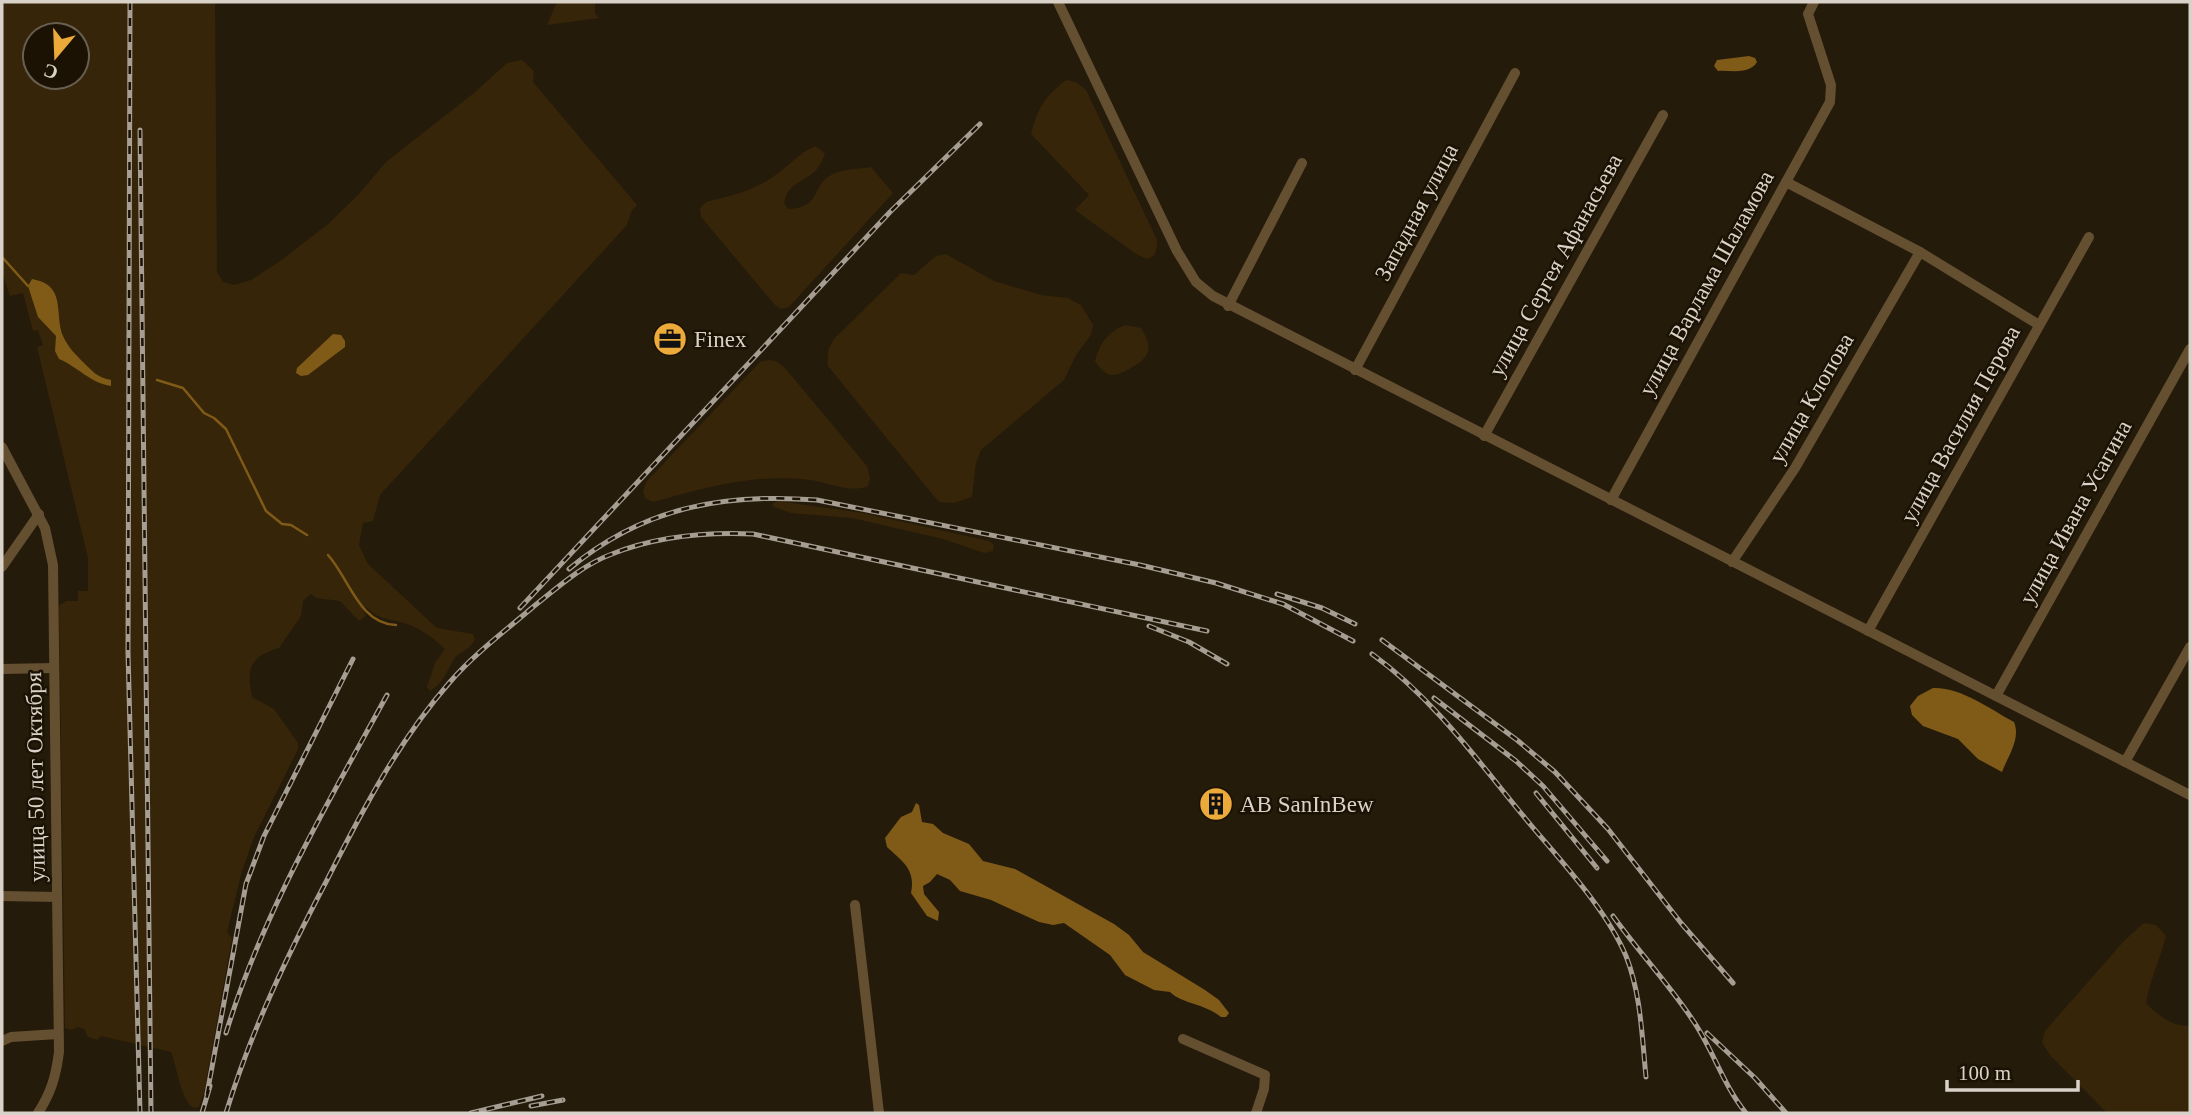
<svg xmlns="http://www.w3.org/2000/svg" width="2192" height="1115" font-family="Georgia,serif">
	<style>
		.green { fill: #362508; fill-rule: evenodd }
		.water { fill: #805a17 }
		.lines { fill: none; stroke-linecap: round; stroke-linejoin: round }
		.stream { stroke: #805a17; stroke-width: 2.5 }
		.minor { stroke: #645031; stroke-width: 10 }
		.rail-casing { stroke: #a69e93; stroke-width: 5 }
		.rail { stroke: #1c1204; stroke-width: 2.5; stroke-dasharray: 8; stroke-linecap: butt }
		.labels { text-anchor: middle; stroke-width: 5; stroke-linejoin: round; paint-order: stroke }
		.street-label { font-size: 23px; fill: #d9d2c8; stroke: #1c1204 }
		.poi-label { font-size: 23px; fill: #d9d2c8; stroke: #1c1204; text-anchor: start }
	</style>
	<rect width="100%" height="100%" fill="#251b0b"/>
	<g class="green">
		<path d="M2 2H215L217 272 223 282 234 285 251 280 283 259 328 224 358 195 386 162 474 93 507 63 522 60 534 71 533 82 637 205 631 212 627 225 380 495 373 521 363 523 359 545 368 564 437 628 473 634 475 639C469 652 461 650 455 658 447 670 443 684 430 691L427 687 435 663 445 649C434 638 421 629 407 624 389 618 380 621 366 607L362 608 366 616 359 621 340 601 316 598 311 594 303 601 301 616 279 648C250 656 246 669 252 697L274 709 298 743V749L254 837 242 871 227 932 232 938 204 1093 199 1107 194 1108C181 1101 177 1067 171 1052L101 1036 97 1040 88 1037 84 1029 78 1027 72 1030 65 1028 59 606 66 601H78V591H88V558L37 347 43 345 38 330 33 331 23 293 10 296 2 272ZM35 35H77V77H35Z"/>
		<polygon points="557,2 595,2 595,14 599,18 547,25"/>
		<path d="M1066 80 1076 82 1086 90 1157 240C1157 249 1157 256 1147 259L1136 254 1075 210 1089 195 1031 134C1038 108 1044 97 1066 80Z"/>
		<path d="M815 146 825 153C817 180 800 176 788 192 786 195 785 199 784 203L788 209C824 207 809 186 833 174 844 169 859 169 871 167L893 193 789 307 781 309 775 305 701 217 700 208 706 202C730 196 754 191 774 176 789 166 799 153 815 146Z"/>
		<path d="M946 254 994 281 1041 295 1068 298 1081 305 1093 325 1091 335 1076 355 1064 380 981 450 976 463 972 497 954 503 940 502 933 495 828 366C827 354 828 347 835 338L901 273 914 275 936 256Z"/>
		<path d="M1125 325 1141 328C1154 349 1150 358 1129 369 1125 371 1118 375 1113 375 1105 375 1099 367 1095 361 1100 343 1107 333 1125 325Z"/>
		<path d="M769 360 776 361 785 368 867 466 870 478 868 486C850 494 829 482 810 480 756 473 704 488 653 502L645 498 643 491 646 482 760 362Z"/>
		<polygon points="777,501 863,513 989,541 994,545 993,551 984,553 943,539 852,518 791,513 774,507 772,504"/>
		<path d="M2144 923 2156 925 2166 936C2160 959 2150 980 2146 1003 2157 1015 2173 1027 2190 1026V1111L2187 1113H2107L2050 1055 2042 1042 2045 1031 2124 941Z"/>
	</g>
	<g class="water">
		<path d="M1749 56 1755 58 1757 62C1749 75 1731 70 1718 71L1714 66 1717 60Z"/>
		<path d="M32 279C67 285 54 313 63 336 68 347 75 354 83 362 92 371 98 378 111 380V386C90 383 78 367 59 359L55 351 56 336 38 317 28 286Z"/>
		<polygon points="333,334 341,335 345,341 345,347 308,375 301,376 296,373 297,368"/>
		<path d="M1933 688C1961 687 1990 709 2014 722 2021 739 2008 756 2002 772L1978 759 1958 739 1923 726 1912 715 1910 706 1918 696Z"/>
		<path d="M916 803 919 805 922 822 933 824 943 833 969 844 983 861 1015 869 1114 924 1129 935 1143 952 1205 990 1219 1000 1229 1013 1226 1017H1221C1204 1003 1182 1004 1170 992L1154 990 1125 975 1110 955 1064 923 1053 925 1039 922 991 900 960 891 950 880 937 874 930 882 923 886 924 894 939 912 938 921 927 916 911 893C916 869 902 861 887 847L885 838 901 817 912 812Z"/>
	</g>
	<g class="lines">
		<g class="stream">
			<polyline points="2,257 28,286"/>
			<polyline points="157,380 183,388 204,413 214,418 226,429 266,511 282,524 291,525 307,535"/>
			<path d="M328 555C349 578 359 624 396 625"/>
		</g>
		<g class="minor">
			<polyline points="1058,2 1177,251 1196,282 1213,296 2190,795"/>
			<polyline points="1786,182 1920,252 2039,325"/>
			<polyline points="1228,306 1302,163"/>
			<polyline points="1355,370 1515,73"/>
			<polyline points="1484,436 1663,115"/>
			<path d="M2 447 45 528 53 565 59 1052C56 1076 51 1093 38 1113"/>
			<polyline points="1611,500 1830,102 1831,85 1808,14 1814,2"/>
			<polyline points="1732,562 1795,468 1920,252"/>
			<polyline points="2,567 39,514"/>
			<polyline points="1868,631 2089,237"/>
			<polyline points="2,669 54,668"/>
			<polyline points="1996,696 2190,349"/>
			<polyline points="2125,762 2190,647"/>
			<polyline points="2,896 57,897"/>
			<polyline points="855,905 879,1113"/>
			<polyline points="1183,1039 1265,1075 1264,1089 1256,1113"/>
			<polyline points="2,1041 11,1037 58,1034"/>
		</g>
		<g class="rail-casing">
			<g id="rail">
				<polyline points="130,2 128,652 140,1113"/>
				<polyline points="140,130 151,1113"/>
				<path d="M569 569C643 507 724 493 817 500L1140 565 1216 583 1283 604 1353 641"/>
				<polyline points="1277,594 1322,608 1355,624"/>
				<polyline points="520,608 890,212 980,124"/>
				<polyline points="1149,626 1189,642 1227,664"/>
				<polyline points="1382,640 1517,740 1555,772 1608,829 1681,923 1733,983"/>
				<path d="M1372 654C1433 698 1478 761 1525 818 1558 858 1606 908 1626 956 1641 994 1642 1037 1646 1077"/>
				<polyline points="1434,698 1516,761 1543,786 1607,861"/>
				<polyline points="1536,793 1597,868"/>
				<path d="M1613 916C1638 951 1668 983 1692 1019 1713 1049 1723 1085 1746 1113"/>
				<path d="M226 1033C263 912 327 805 387 695"/>
				<polyline points="1707,1033 1755,1078 1786,1113"/>
				<polyline points="207,1094 246,884 264,836 353,659"/>
				<polyline points="531,1106 563,1100"/>
				<polyline points="202,1113 210,1086"/>
				<path d="M226 1113C251 1031 287 956 327 880 362 811 399 740 450 682 474 654 505 631 533 607 557 588 582 565 612 554 657 536 705 532 753 534L1207 631"/>
				<polyline points="471,1113 542,1096"/>
			</g>
		</g>
		<use href="#rail" class="rail"/>
	</g>
	<defs>
		<g id="office-disc" transform="scale(1.75)"><circle r="9.5" fill="#ebaa39" stroke="#1c1204"/><path d="M-6-3h4V-5.5h4V-3h4V5H-6ZM-1-4.5V-3h2v-1.5ZM-6 0V1H6V0Z" fill="#111"/></g>
		<g id="building-disc" transform="scale(1.75)"><circle r="9.5" fill="#ebaa39" stroke="#1c1204"/><path d="M-4-6H4V6H1V3H-1V6H-4ZM-2.5-4.3h1.7v1.8h-1.7ZM.8-4.3h1.7v1.8H.8ZM-2.5-1h1.7V.8h-1.7ZM.8-1h1.7V.8H.8Z" fill="#111"/></g>
	</defs>
	<g fill-rule="evenodd">
		<use href="#office-disc" x="670" y="339"/>
		<use href="#building-disc" x="1216" y="804"/>
	</g>
	<g class="labels">
		<g class="street-label">
			<text transform="translate(1416 212) rotate(-62)" y="8">Западная улица</text>
			<text transform="translate(1555 265) rotate(-61)" y="8">улица Сергея Афанасьева</text>
			<text transform="translate(1706 283) rotate(-61)" y="8">улица Варлама Шаламова</text>
			<text transform="translate(1811 398) rotate(-60)" y="8">улица Клопова</text>
			<text transform="translate(1960 424) rotate(-61)" y="8">улица Василия Перова</text>
			<text transform="translate(2075 512) rotate(-61)" y="8">улица Ивана Усагина</text>
			<text transform="translate(35 777) rotate(-91)" y="8">улица 50 лет Октября</text>
		</g>
		<g class="poi-label">
			<text x="694" y="347">Finex</text>
			<text x="1240" y="812">AB SanInBew</text>
		</g>
	</g>
	<rect width="2192" height="1115" fill="none" stroke="#d9d2c8" stroke-width="7"/>
	<g transform="translate(56 56) rotate(199)"><circle r="33" fill="#1c1204" stroke="#685f52" stroke-width="2"/>
	<path d="M0-5L12 26L0 18L-12 26Z" fill="#ebaa39"/>
	<text y="-10" font-size="19" font-weight="bold" text-anchor="middle" fill="#d9d2c8">С</text>
	</g>
	<path d="M1947 1080v10h131v-10" fill="none" stroke="#d9d2c8" stroke-width="3.5"/>
	<text x="1958" y="1080" font-size="21" fill="#d9d2c8" stroke="#1c1204" stroke-width="5" paint-order="stroke">100 m</text>
</svg>
